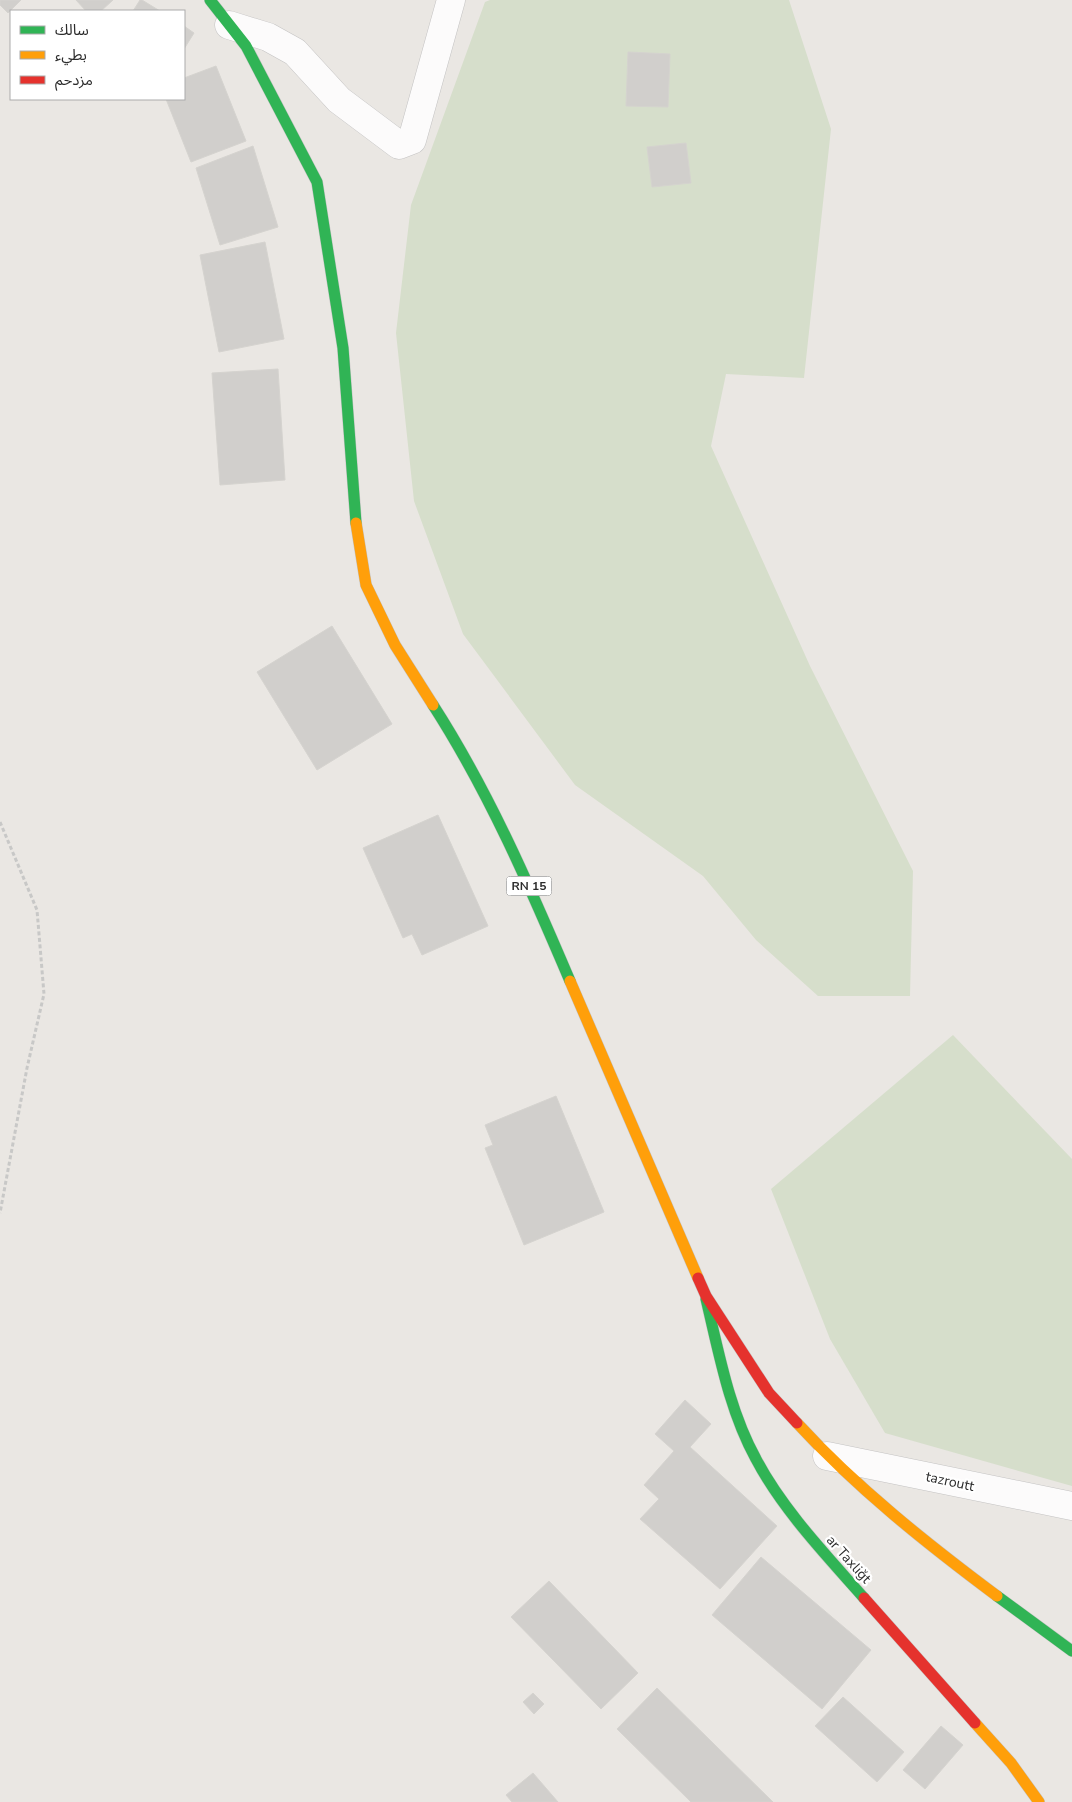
<svg xmlns="http://www.w3.org/2000/svg" width="1072" height="1802" font-family="'Nunito Sans','Noto Sans Arabic',sans-serif">
	<style>
		.cemetery { fill: #d6decb }
		.building { fill: #d1cfcc; stroke: #d5d3cf }
		.lines { fill: none; stroke-linecap: round; stroke-linejoin: round }
		.street-casing { stroke: #c4c3c3; stroke-width: 29 }
		.fast-casing { stroke: #c4c3c3; stroke-width: 12 }
		.slow-casing { stroke: #c4c3c3; stroke-width: 12 }
		.jam-casing { stroke: #c4c3c3; stroke-width: 12 }
		.path { stroke: #c8c8c7; stroke-width: 3; stroke-dasharray: 4 2.5; stroke-linecap: butt }
		.street { stroke: #fcfbfb; stroke-width: 28 }
		.fast { stroke: #30b455; stroke-width: 11 }
		.slow { stroke: #ff9f0a; stroke-width: 11 }
		.jam { stroke: #e5322d; stroke-width: 11 }
		.labels { text-anchor: middle; stroke-width: 4.5; stroke-linejoin: round; paint-order: stroke }
		.shield { fill: #fff; stroke: #6b6b6b; stroke-width: 1 }
		.shield-label { font-size: 12px; font-weight: bold; fill: #2c2c2c }
		.street-label { font-size: 14px; fill: #2c2c2c; stroke: #fff }
	</style>
	<rect width="100%" height="100%" fill="#eae7e3"/>
	<g class="cemetery">
		<polygon points="490,0 789,0 831,129 804,378 726,374 711,446 810,666 913,871 910,996 818,996 756,940 703,876 575,785 463,634 414,501 396,333 411,205 485,2"/>
		<polygon points="953,1035 1072,1159 1072,1486 885,1433 830,1339 771,1189"/>
	</g>
	<g class="building">
		<polygon points="0,0 21,0 8,13 0,5"/>
		<polygon points="76,0 113,0 101,11 86,11"/>
		<polygon points="140,0 142,0 160,11 133,11"/>
		<polygon points="184,26 194,33 184,49"/>
		<polygon points="628,52 670,54 668,107 626,106"/>
		<polygon points="216,66 246,141 191,162 166,99 184,99 184,78"/>
		<polygon points="686,143 691,183 652,187 647,147"/>
		<polygon points="253,146 278,227 220,245 196,168"/>
		<polygon points="265,242 284,339 219,352 200,255"/>
		<polygon points="278,369 285,480 220,485 212,373"/>
		<polygon points="332,626 392,724 317,770 257,672"/>
		<polygon points="438,815 488,926 422,955 412,934 403,938 363,848"/>
		<polygon points="556,1096 604,1212 524,1245 485,1148 493,1145 485,1125"/>
		<polygon points="685,1400 711,1424 690,1447 777,1526 720,1589 640,1519 659,1499 644,1485 674,1451 655,1434"/>
		<polygon points="761,1557 871,1650 822,1709 712,1615"/>
		<polygon points="549,1581 638,1673 601,1709 511,1617"/>
		<polygon points="657,1688 773,1802 691,1802 617,1729"/>
		<polygon points="533,1693 544,1704 534,1714 523,1702"/>
		<polygon points="843,1697 904,1752 877,1782 815,1726"/>
		<polygon points="941,1726 963,1745 925,1789 903,1770"/>
		<polygon points="533,1773 558,1802 512,1802 506,1795"/>
	</g>
	<g class="lines">
		<g class="street-casing">
			<g id="street">
				<polyline points="229,25 268,37 295,52 339,100 399,145 412,140 451,0"/>
				<polyline points="827,1456 1072,1506"/>
			</g>
		</g>
		<g class="fast-casing">
			<g id="fast">
				<polyline points="210,0 246,46 317,182 343,348 356,523"/>
				<path d="M433 705C489 792 530 887 570 981"/>
				<path d="M706 1299C719 1353 729 1410 756 1459 782 1509 827 1556 864 1598"/>
				<polyline points="997,1596 1072,1651"/>
			</g>
		</g>
		<g class="slow-casing">
			<g id="slow">
				<polyline points="356,523 366,585 395,645 433,705"/>
				<polyline points="570,981 698,1278"/>
				<path d="M797 1423C857 1488 926 1543 997 1596"/>
				<polyline points="975,1723 1011,1763 1039,1802"/>
			</g>
		</g>
		<g class="jam-casing">
			<g id="jam">
				<polyline points="698,1278 706,1296 769,1393 797,1423"/>
				<polyline points="864,1598 975,1723"/>
			</g>
		</g>
		<polyline class="path" points="0,822 37,910 44,994 27,1068 0,1213"/>
		<use href="#street" class="street"/>
		<use href="#fast" class="fast"/>
		<use href="#slow" class="slow"/>
		<use href="#jam" class="jam"/>
	</g>
	<g class="labels">
		<rect class="shield" x="506.5" y="876.5" width="45" height="19" rx="4"/>
		<g class="shield-label">
			<text x="529" y="890">RN 15</text>
		</g>
		<g class="street-label">
			<text transform="translate(950 1481) rotate(12)" y="5">tazroutt</text>
			<text transform="translate(849 1559) rotate(48)" y="5">ar Taxliǧt</text>
		</g>
	</g>
	<rect x="10" y="10" width="175" height="90" fill="#ffffff" stroke="#ababab"/>
	<rect x="20" y="26" width="25" height="8" fill="#30b455" stroke="#ababab"/>
	<text x="55" y="35" font-size="15" fill="#2c2c2c">سالك</text>
	<rect x="20" y="51" width="25" height="8" fill="#ff9f0a" stroke="#ababab"/>
	<text x="55" y="60" font-size="15" fill="#2c2c2c">بطيء</text>
	<rect x="20" y="76" width="25" height="8" fill="#e5322d" stroke="#ababab"/>
	<text x="55" y="85" font-size="15" fill="#2c2c2c">مزدحم</text>
</svg>
